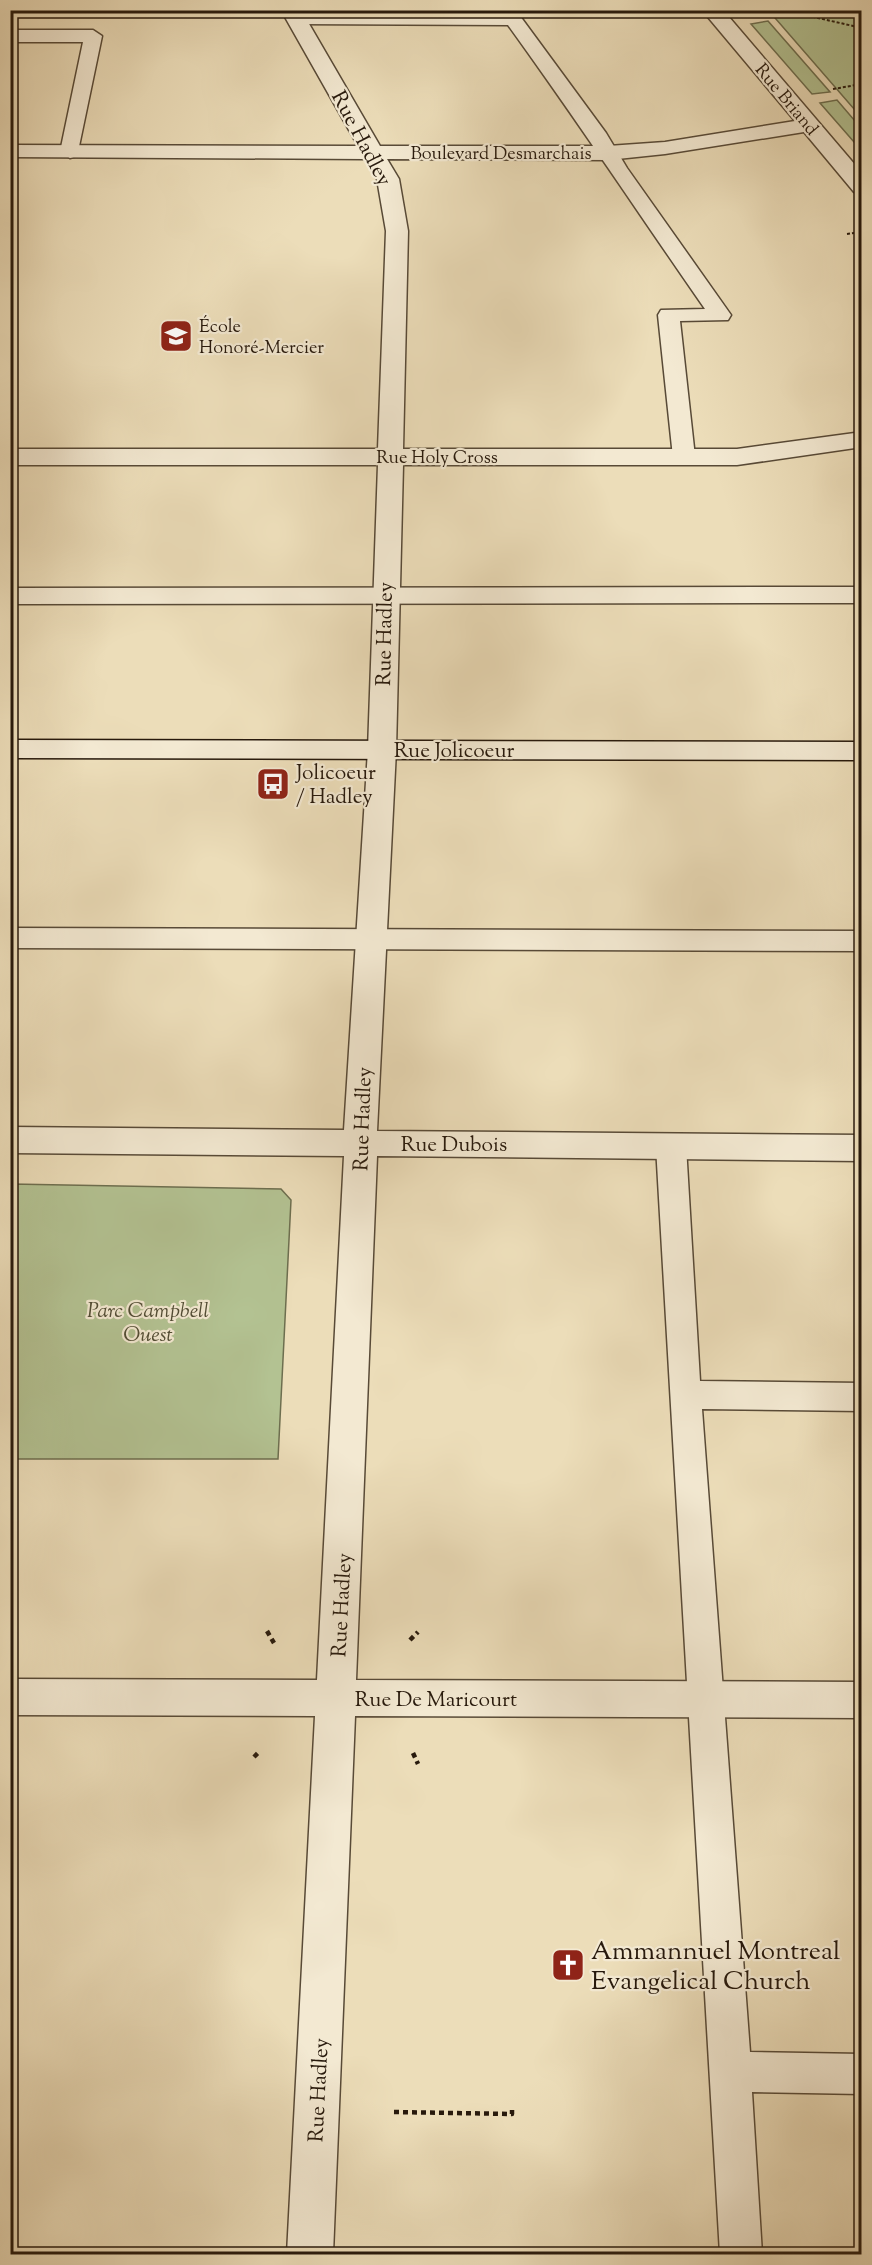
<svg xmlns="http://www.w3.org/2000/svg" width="872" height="2265" font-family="'Sorts Mill Goudy',serif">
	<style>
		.green { fill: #b3c292; stroke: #6d6e4f; stroke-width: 1.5 }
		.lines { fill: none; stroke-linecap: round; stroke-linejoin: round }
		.lane-casing { stroke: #584a37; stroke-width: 3 }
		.street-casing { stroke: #584a37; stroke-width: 3 }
		.secondary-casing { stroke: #27190c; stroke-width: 3 }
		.path-far1 { stroke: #27190c; stroke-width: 2; stroke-dasharray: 3 2; stroke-linecap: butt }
		.path { stroke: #27190c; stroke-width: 4.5; stroke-dasharray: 5 4; stroke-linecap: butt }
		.lane { fill: #f3e9d2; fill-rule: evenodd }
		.street { fill: #f3e9d2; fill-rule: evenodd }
		.secondary { fill: #f3e9d2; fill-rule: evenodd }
		.labels { text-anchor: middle; stroke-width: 4.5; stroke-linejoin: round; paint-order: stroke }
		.far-street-label { font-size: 18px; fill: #27190c; stroke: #f3e9d2 }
		.far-poi-label { font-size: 18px; fill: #27190c; stroke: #f3e9d2; text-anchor: start }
		.street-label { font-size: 21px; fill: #27190c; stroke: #f3e9d2 }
		.poi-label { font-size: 21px; fill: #27190c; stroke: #f3e9d2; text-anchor: start }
		.park-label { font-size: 21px; font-style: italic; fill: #514c34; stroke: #f3e9d2 }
		.near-poi-label { font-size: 26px; fill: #27190c; stroke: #f3e9d2; text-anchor: start }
	</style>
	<rect width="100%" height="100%" fill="#ecddb9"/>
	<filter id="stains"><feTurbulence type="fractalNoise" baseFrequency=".00333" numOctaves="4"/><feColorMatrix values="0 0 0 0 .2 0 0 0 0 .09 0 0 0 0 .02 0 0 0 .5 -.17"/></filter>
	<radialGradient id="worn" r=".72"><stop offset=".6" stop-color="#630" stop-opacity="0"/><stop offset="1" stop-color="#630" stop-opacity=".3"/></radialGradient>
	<g class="green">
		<polygon points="769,11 861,11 861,117"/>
		<polygon points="768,21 830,92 812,94 751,24"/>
		<polygon points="837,100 861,128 861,150 820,103"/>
		<polygon points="11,1184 281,1189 291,1200 278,1459 11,1459"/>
	</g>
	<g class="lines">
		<g class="lane-casing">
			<g id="lane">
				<path d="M497 10H516L520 16 606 133 627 168 731 315 728 320 680 321 695 457 692 462H676L673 457 658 315 661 310 705 309C639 214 576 119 508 25L297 24 288 19 297 14H500Z"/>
				<polygon points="10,30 93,30 102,36 77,156 70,158 60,152 83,42 10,42"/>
				<polygon points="862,587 862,603 10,604 10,588"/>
				<polygon points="10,928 862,931 862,951 10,948"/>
				<polygon points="671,1134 682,1138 686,1146 700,1381 862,1383 862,1411 702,1409 750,2052 862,2054 862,2094 752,2092 762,2254 720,2254 656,1146 660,1138"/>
			</g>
		</g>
		<g class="street-casing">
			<polygon id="street" points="281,10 301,10 380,146 608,146 665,142 795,121 702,10 723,10 862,173 862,193 854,192 804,132 665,154 608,160 387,159 399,179 408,231 403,449 737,449 862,432 862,447 737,465 403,465 396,750 377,1131 862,1135 862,1161 377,1156 356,1680 862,1682 862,1718 355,1716 333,2254 287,2254 315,1716 10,1715 10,1679 317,1680 344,1156 10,1153 10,1127 344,1130 368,750 378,465 10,465 10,449 378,449 386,231 377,179 365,159 10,157 10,145 358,146"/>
		</g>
		<g class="secondary-casing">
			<polygon id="secondary" points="10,740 862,742 862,760 10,758"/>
		</g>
		<g class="path-far1">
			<polyline points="783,10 862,28"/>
			<polyline points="833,89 862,84"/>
			<polyline points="847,234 862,232"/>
		</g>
		<g class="path">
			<polyline points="267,1631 274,1643"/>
			<polyline points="410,1640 418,1632"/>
			<polyline points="413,1753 418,1764"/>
			<polyline points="254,1757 260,1751"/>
			<polyline points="394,2112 512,2114 512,2108"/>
		</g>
		<use href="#lane" class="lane"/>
		<use href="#street" class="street"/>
		<use href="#secondary" class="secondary"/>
	</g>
	<defs>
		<g id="school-square" transform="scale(1.725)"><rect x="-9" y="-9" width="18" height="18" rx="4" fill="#8f2418" stroke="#f3e9d2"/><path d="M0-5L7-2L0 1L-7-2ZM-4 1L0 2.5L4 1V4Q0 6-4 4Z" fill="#fff"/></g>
		<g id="bus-square" transform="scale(1.725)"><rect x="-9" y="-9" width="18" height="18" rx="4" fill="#8f2418" stroke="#f3e9d2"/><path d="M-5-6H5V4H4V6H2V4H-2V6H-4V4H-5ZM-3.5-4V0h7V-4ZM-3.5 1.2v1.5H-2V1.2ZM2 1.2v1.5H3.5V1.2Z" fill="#fff"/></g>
		<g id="church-square" transform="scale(1.725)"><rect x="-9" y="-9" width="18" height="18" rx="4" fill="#8f2418" stroke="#f3e9d2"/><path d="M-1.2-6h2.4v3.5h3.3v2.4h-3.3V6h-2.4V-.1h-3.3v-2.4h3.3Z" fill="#fff"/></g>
	</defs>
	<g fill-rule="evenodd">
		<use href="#school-square" x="176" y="336"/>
		<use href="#bus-square" x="273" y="784"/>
		<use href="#church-square" x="568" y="1965"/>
	</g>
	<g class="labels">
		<g class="far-street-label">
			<text transform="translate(787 99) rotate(50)" y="6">Rue Briand</text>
			<text x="501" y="159">Boulevard Desmarchais</text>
			<text x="437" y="463">Rue Holy Cross</text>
		</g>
		<g class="far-poi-label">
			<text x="199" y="332">École<tspan x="199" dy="21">Honoré-Mercier</tspan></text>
		</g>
		<g class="street-label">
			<text transform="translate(362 138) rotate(62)" y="7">Rue Hadley</text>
			<text transform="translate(384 634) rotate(-89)" y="7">Rue Hadley</text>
			<text x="454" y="757">Rue Jolicoeur</text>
			<text transform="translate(362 1119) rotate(-88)" y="7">Rue Hadley</text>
			<text x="454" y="1151">Rue Dubois</text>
			<text transform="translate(341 1605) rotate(-87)" y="7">Rue Hadley</text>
			<text x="436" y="1706">Rue De Maricourt</text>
			<text transform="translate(318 2090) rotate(-87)" y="7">Rue Hadley</text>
		</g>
		<g class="poi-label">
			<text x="296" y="779">Jolicoeur<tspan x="296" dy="24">/ Hadley</tspan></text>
		</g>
		<g class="park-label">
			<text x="148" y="1317">Parc Campbell<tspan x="148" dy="24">Ouest</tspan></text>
		</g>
		<g class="near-poi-label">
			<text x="591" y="1959">Ammannuel Montreal<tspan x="591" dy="30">Evangelical Church</tspan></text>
		</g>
	</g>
	<rect width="872" height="2265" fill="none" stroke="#ecddb9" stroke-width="36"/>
	<rect x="12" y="12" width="848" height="2241" fill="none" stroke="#27190c" stroke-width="3"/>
	<rect x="18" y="18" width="836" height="2229" fill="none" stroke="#27190c" stroke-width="1.5"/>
	<rect width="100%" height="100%" filter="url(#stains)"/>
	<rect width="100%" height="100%" fill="url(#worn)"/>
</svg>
